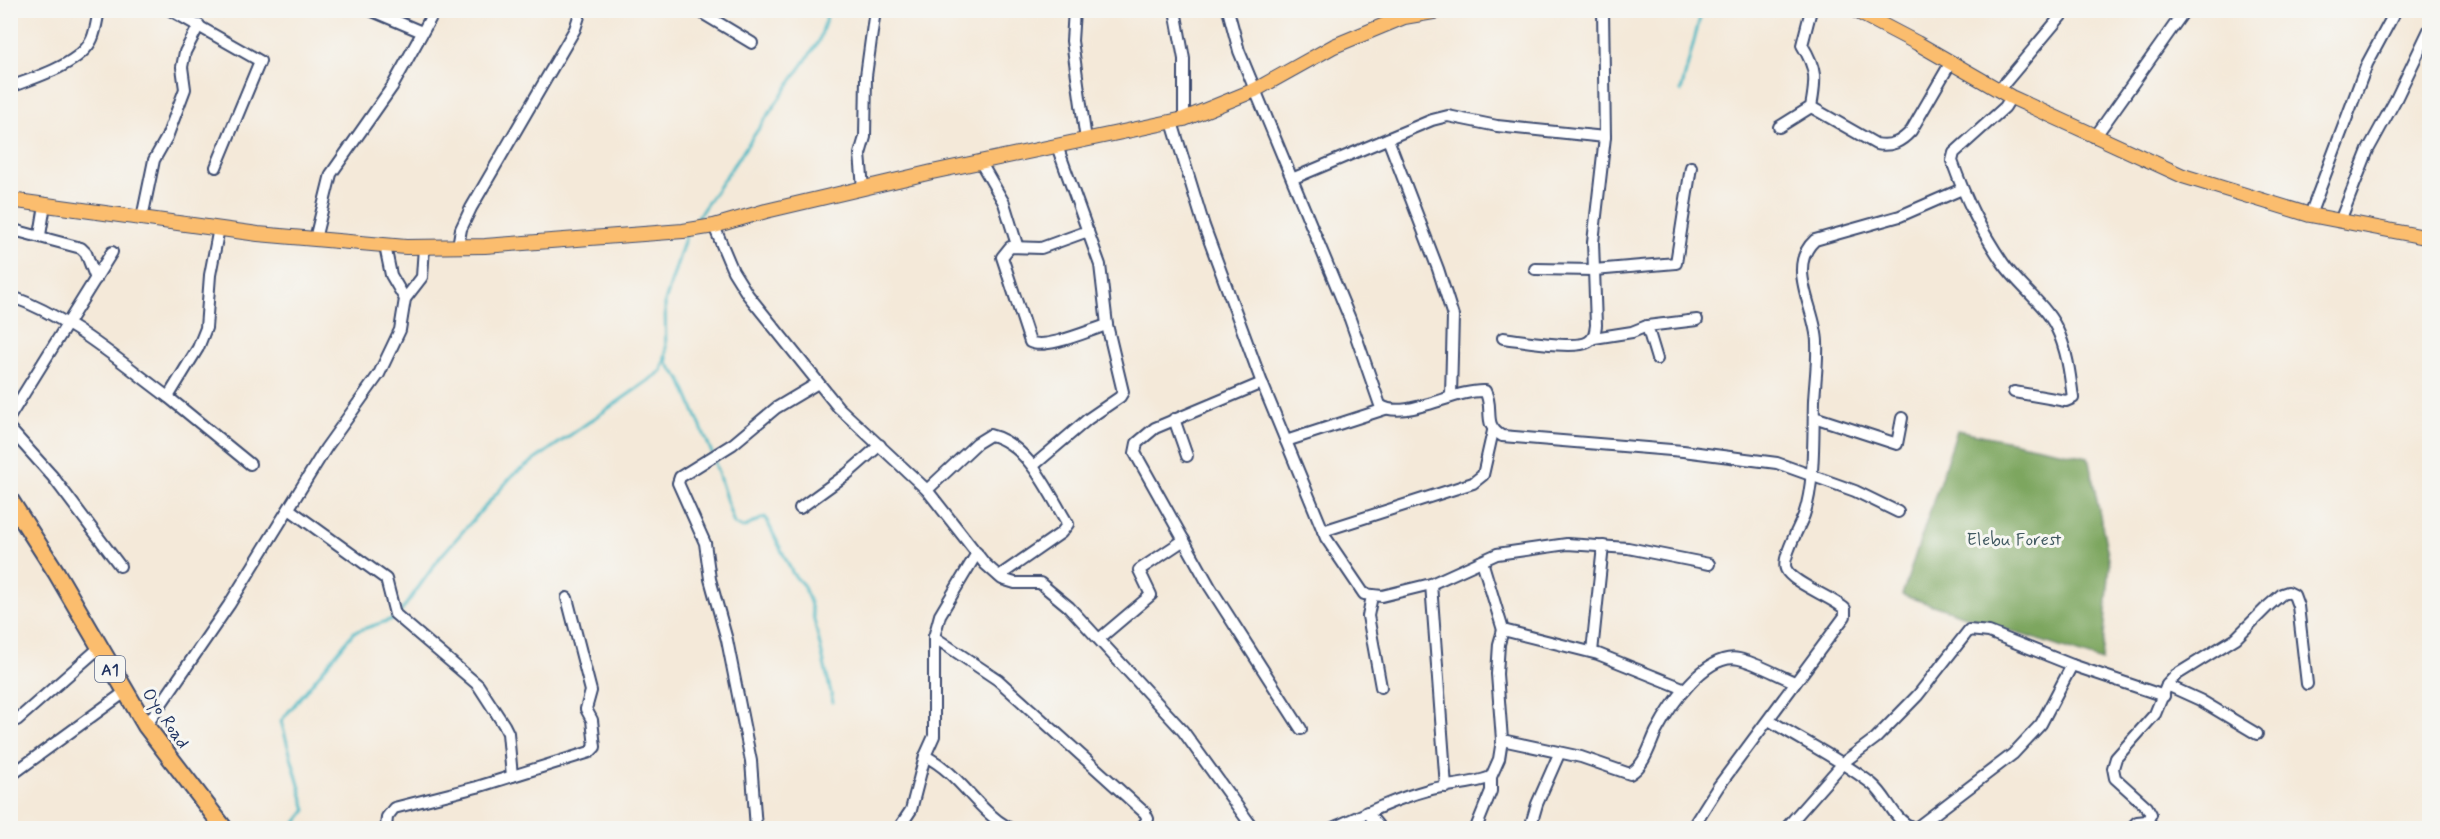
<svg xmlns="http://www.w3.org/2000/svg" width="2440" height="839" font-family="Mynerve,sans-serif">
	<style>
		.forest { fill: #7da65e; stroke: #4c6a5e; stroke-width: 1.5 }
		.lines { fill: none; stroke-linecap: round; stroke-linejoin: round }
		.stream { stroke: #49b7c3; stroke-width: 3 }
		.minor-casing { stroke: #3c4b70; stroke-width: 14 }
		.major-casing { stroke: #3c4b70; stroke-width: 16 }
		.highway-casing { stroke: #3c4b70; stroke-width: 20 }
		.minor { stroke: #fff; stroke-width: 10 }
		.major { stroke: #fbbd6e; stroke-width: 14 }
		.highway { stroke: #fbbd6e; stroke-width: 16 }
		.labels { text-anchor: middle; stroke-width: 6; stroke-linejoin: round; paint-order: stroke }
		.shield { fill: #f6f6f2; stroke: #5d6b8a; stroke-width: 1.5 }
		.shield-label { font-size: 16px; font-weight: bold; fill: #1b2f5e }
		.park-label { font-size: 18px; fill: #425a62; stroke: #f6f6f2 }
		.street-label { font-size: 18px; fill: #1b2f5e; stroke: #f6f6f2 }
	</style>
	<rect width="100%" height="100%" fill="#f6f6f2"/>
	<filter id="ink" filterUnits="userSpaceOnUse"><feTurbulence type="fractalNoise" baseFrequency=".0167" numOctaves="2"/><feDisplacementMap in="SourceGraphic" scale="12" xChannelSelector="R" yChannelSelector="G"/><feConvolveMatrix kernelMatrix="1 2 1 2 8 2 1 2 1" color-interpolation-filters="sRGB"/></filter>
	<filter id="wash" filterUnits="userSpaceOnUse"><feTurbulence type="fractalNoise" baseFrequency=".008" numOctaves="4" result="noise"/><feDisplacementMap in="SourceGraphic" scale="24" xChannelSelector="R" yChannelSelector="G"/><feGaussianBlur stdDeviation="1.35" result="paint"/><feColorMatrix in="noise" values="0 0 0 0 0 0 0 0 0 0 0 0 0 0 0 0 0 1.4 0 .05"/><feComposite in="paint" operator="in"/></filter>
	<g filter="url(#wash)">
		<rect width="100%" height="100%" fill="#f4e9d9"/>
		<polygon class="forest" points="1957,430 2088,457 2110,564 2102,661 1902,595"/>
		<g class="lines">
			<g class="stream">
				<polyline points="1681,91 1702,10"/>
				<polyline points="693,224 819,41 829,10"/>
				<polyline points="667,357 667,363 681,380 712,453"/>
				<polyline points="714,460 734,524 743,528 765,517 793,574 803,585 810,602 833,702"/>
				<polyline points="400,613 441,556 513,475 662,371 666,353 665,302 686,235"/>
				<polyline points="292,828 306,810 281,721 354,632 396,618"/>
			</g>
		</g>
	</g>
	<g filter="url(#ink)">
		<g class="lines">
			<g class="minor-casing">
				<g id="minor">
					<polyline points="170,10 260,61 216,167"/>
					<polyline points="370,10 422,32"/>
					<polyline points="697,10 752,43"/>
					<polyline points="1074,10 1072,41 1086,140"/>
					<polyline points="1175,10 1184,59 1184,119"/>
					<path d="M1228 10 1239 51 1350 319 1380 405C1403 422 1455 389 1485 391 1495 409 1481 424 1502 436L1683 451 1777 463 1855 491 1898 512"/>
					<path d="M10 87C34 78 81 64 92 39 96 30 97 19 99 10"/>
					<polyline points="1999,90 2066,10"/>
					<path d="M2011 97 2005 107 1954 153 1952 161C1966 200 1980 229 2003 263 2019 286 2044 303 2056 327 2067 349 2070 374 2073 398L2066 401 2014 392"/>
					<path d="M1811 107 1876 144C1891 147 1901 142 1911 131L1951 62"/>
					<polyline points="1172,122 1204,226 1262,383 1326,538 1364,594 1382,596 1431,584 1497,554 1567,544 1628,548 1709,564"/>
					<path d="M1779 127 1811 107C1816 80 1817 69 1802 45L1811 10"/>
					<polyline points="2095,137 2185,10"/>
					<polyline points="1388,139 1438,269 1453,316 1451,395"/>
					<polyline points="981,163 1004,203 1017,245"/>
					<polyline points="1294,178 1432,120 1448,116 1497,126 1605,137"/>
					<polyline points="863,188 860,154 865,137 866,76 875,10"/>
					<polyline points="2310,215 2367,64 2396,10"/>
					<polyline points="142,218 154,160 167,137 185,89 182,67 185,52 199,25"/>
					<polyline points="2340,221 2368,150 2396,99 2430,28"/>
					<polyline points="714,226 733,271 748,295 838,407 927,490 985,564 1002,579 1015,583 1040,583 1069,607 1183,731 1253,828"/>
					<polyline points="219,228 210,275 206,328 198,348 168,397 250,464"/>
					<polyline points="10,229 81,248 86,253 96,279"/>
					<path d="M1088 231 1041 248 1010 247 1002 257 1030 342C1046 350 1090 330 1107 325"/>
					<polyline points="40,235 45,205"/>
					<polyline points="315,239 331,174 392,87 435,10"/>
					<polyline points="385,246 391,275 405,299"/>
					<polyline points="458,246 461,229 471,208 575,29 581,10"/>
					<polyline points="1535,269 1594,270 1676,263 1691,167"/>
					<path d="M10 296C70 317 118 360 168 397"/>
					<polyline points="1647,326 1657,359"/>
					<path d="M1503 338C1521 340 1574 350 1588 342 1595 338 1595 332 1596 325L1593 242 1605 137 1603 10"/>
					<polyline points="1594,338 1632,332 1647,326 1697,320"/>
					<polyline points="1262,383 1155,428 1137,443 1135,453 1210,587 1301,729"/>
					<polyline points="10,416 112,252"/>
					<polyline points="1814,417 1897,444 1902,418"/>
					<polyline points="1174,419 1187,456"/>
					<polyline points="10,429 53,477 120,566"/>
					<polyline points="1286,441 1385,409"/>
					<polyline points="1033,466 1088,419 1120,397 1123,392 1107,325 1100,265 1057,146"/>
					<path d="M927 490 977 443 990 435C1029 444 1049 494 1068 524L1061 533 999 576"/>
					<polyline points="800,508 847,474 880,445"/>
					<polyline points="289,509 386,579 395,614 478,685 504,725 508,733 512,776"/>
					<polyline points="1323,531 1473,483 1483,475 1493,431"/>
					<polyline points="1482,561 1503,630 1598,654 1685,689"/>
					<polyline points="1431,584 1446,787"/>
					<polyline points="1372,596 1368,616 1381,687"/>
					<polyline points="934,637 998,680 1145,813 1148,819 1141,828"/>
					<polyline points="1099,639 1151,595 1139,570 1184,540"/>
					<polyline points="1592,652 1603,546"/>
					<polyline points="2167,685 2200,700 2257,734"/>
					<polyline points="17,720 99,648"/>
					<path d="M1769 720C1804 742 1840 759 1872 784 1889 798 1892 819 1913 828"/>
					<polyline points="146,726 229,605 326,448 379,374 400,330 405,299 422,277 424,247"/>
					<path d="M1502 740 1581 757 1630 774C1645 765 1649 747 1656 732 1669 707 1706 652 1739 659 1757 663 1777 675 1795 682"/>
					<path d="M925 756C961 774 974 808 1009 828"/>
					<polyline points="10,776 125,692"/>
					<polyline points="1367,812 1380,828"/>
					<polyline points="2147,821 2151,814 2147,807 2115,778 2113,768 2116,758 2155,714 2167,685 2176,675 2236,638 2267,607 2282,594 2288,592 2294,595 2298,606 2307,684"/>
					<polyline points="386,828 387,817 394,808 477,787 590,752 595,747 592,720 586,709 591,691 567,598"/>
					<polyline points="756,828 751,761 727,640 710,579 705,543 678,483 680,477 733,444 776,408 818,383"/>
					<polyline points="899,828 911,810 925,756 934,736 934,637 940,615 977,553"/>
					<path d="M1333 828C1364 814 1395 799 1428 790 1449 784 1471 785 1491 777"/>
					<polyline points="1476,828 1491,791 1491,777 1499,759 1502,740 1497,674 1499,644 1503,630"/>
					<polyline points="1530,828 1537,804 1559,754"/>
					<path d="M1692 828 1718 787 1845 616V609C1832 597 1792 583 1786 569 1781 559 1800 526 1804 515 1815 483 1813 435 1814 401 1815 382 1818 362 1817 342 1816 309 1785 267 1815 240L1900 216 1962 189"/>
					<polyline points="1786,828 1844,762 1876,738 1918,695 1969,630 1989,632 2072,665 2164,696"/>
					<polyline points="1916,828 2013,754 2041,724 2072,665"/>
					<polyline points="2131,828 2137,822 2147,821 2155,828"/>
				</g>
			</g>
			<g class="major-casing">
				<g id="major">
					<polyline points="1854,10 1917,43 2011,97 2183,176 2310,215 2430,238"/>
					<polyline points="10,200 258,234 406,247 485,246 683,231 714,226 766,211 932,172 1184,119 1255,90 1334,46 1404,17 1445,10"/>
				</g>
			</g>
			<g class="highway-casing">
				<polyline id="highway" points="10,500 56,572 146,726 224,828"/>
			</g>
			<use href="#minor" class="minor"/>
			<use href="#major" class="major"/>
			<use href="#highway" class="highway"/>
		</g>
	</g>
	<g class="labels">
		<rect class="shield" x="95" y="656" width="30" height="26" rx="4.5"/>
		<g class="shield-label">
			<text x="110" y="675">A1</text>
		</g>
		<g class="park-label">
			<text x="2014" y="545">Elebu Forest</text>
		</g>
		<g class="street-label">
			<text transform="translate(166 718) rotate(56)" y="6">Oyo Road</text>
		</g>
	</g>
	<rect width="2440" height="839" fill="none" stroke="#f6f6f2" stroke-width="36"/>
</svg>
